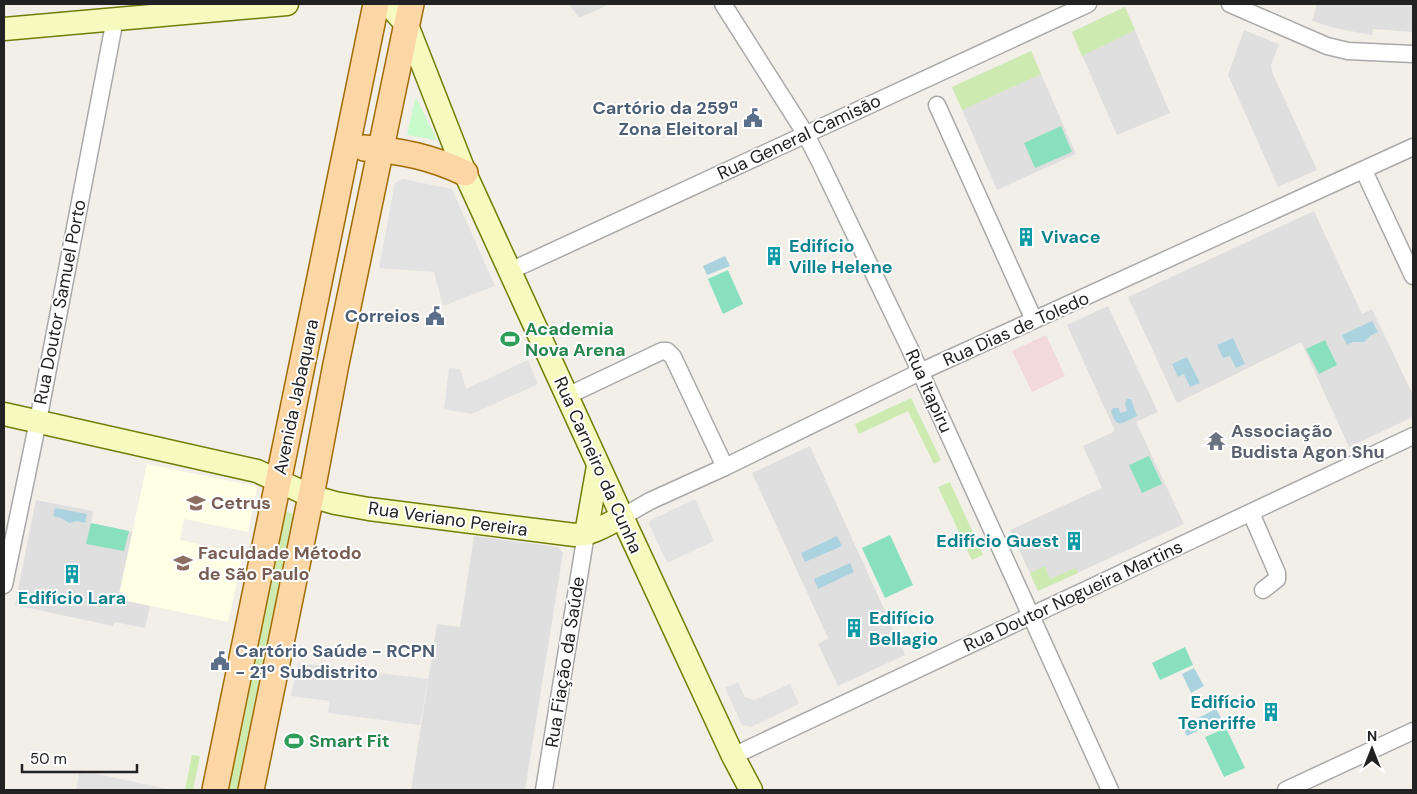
<svg xmlns="http://www.w3.org/2000/svg" width="1417" height="794" font-family="'DM Sans',sans-serif">
	<style>
		.residential { fill: #e0dfdf }
		.commercial { fill: #f2dad9 }
		.education { fill: #ffffe5 }
		.grass { fill: #cdebb0 }
		.park { fill: #c8facc }
		.pitch { fill: #88e0be }
		.parking { fill: #e2e2e2 }
		.water { fill: #aad3df }
		.lines { fill: none; stroke-linecap: round; stroke-linejoin: round }
		.street-casing { stroke: #a9a9a9; stroke-width: 19 }
		.secondary-casing { stroke: #707d05; stroke-width: 25 }
		.primary-casing { stroke: #a06b00; stroke-width: 28 }
		.street { stroke: #fff; stroke-width: 16 }
		.secondary { stroke: #f7fabf; stroke-width: 22 }
		.primary { stroke: #fcd6a4; stroke-width: 25 }
		.labels { text-anchor: middle; stroke-width: 4; stroke-linejoin: round; paint-order: stroke }
		.service-label { font-size: 18px; font-weight: bold; fill: #4e5e75; stroke: #fff; text-anchor: end }
		.street-label { font-size: 18px; fill: #222; stroke: #fff }
		.culture-label { font-size: 18px; font-weight: bold; fill: #0d838f; stroke: #fff; text-anchor: start }
		.leisure-label { font-size: 18px; font-weight: bold; fill: #27864d; stroke: #fff; text-anchor: start }
		.worship-label { font-size: 18px; font-weight: bold; fill: #5b616d; stroke: #fff; text-anchor: start }
		.education-label { font-size: 18px; font-weight: bold; fill: #785e54; stroke: #fff; text-anchor: start }
	</style>
	<rect width="100%" height="100%" fill="#f2efe9"/>
	<g class="residential">
		<polygon points="569,4 610,4 579,18"/>
		<polygon points="1317,4 1413,4 1413,32 1373,29 1372,35 1334,28 1312,21"/>
		<polygon points="1125,7 1170,113 1117,135 1072,32"/>
		<polygon points="1244,30 1279,44 1271,65 1272,72 1317,170 1278,187 1228,75"/>
		<polygon points="1031,51 1076,154 997,190 952,87"/>
		<polygon points="1314,211 1362,314 1372,309 1413,395 1413,417 1349,447 1301,342 1177,403 1128,297"/>
		<polygon points="1108,306 1158,412 1136,422 1184,524 1038,591 1010,530 1102,488 1083,446 1115,431 1067,325"/>
		<polygon points="810,446 905,655 838,686 818,644 828,638 752,473"/>
		<polygon points="36,500 93,511 91,523 133,532 118,599 150,606 145,628 114,622 113,626 15,605"/>
		<polygon points="474,536 558,547 563,553 525,790 411,790 437,624 460,627"/>
	</g>
	<polygon class="commercial" points="1046,335 1065,376 1032,392 1012,351"/>
	<polygon class="education" points="147,464 255,486 257,488 248,532 184,519 180,540 243,554 228,622 118,599"/>
	<g class="grass">
		<polygon points="1125,7 1135,30 1082,56 1072,32"/>
		<polygon points="1031,51 1041,74 962,110 952,87"/>
		<polygon points="911,398 941,460 934,464 908,411 859,434 855,424"/>
		<polygon points="950,482 983,555 972,560 938,487"/>
		<polygon points="285,511 293,514 237,790 228,790"/>
		<polygon points="1045,566 1050,579 1075,568 1078,573 1038,591 1030,573"/>
		<polygon points="192,755 200,756 193,790 185,790"/>
	</g>
	<polygon class="park" points="415,99 417,100 437,140 407,135"/>
	<g class="pitch">
		<polygon points="1061,126 1072,152 1035,168 1024,143"/>
		<polygon points="728,270 743,304 723,314 708,279"/>
		<polygon points="1325,340 1337,365 1319,374 1306,349"/>
		<polygon points="1149,456 1162,484 1142,493 1129,465"/>
		<polygon points="91,523 129,531 124,551 86,544"/>
		<polygon points="890,535 913,585 885,598 862,548"/>
		<polygon points="1185,647 1193,665 1160,680 1152,663"/>
		<polygon points="1226,728 1245,768 1224,777 1205,737"/>
	</g>
	<g class="parking">
		<polygon points="403,179 452,189 495,286 443,306 434,272 379,268 395,183"/>
		<polygon points="528,360 538,384 472,414 444,409 449,368 460,369 466,389"/>
		<polygon points="695,499 714,541 667,563 649,524 651,520"/>
		<polygon points="298,663 428,679 420,725 328,713 330,701 291,696"/>
		<polygon points="738,682 745,697 754,700 790,684 799,704 751,727 742,725 725,688"/>
		<polygon points="80,770 171,790 76,790"/>
	</g>
	<g class="water">
		<polygon points="725,256 730,266 707,275 703,266"/>
		<polygon points="1372,321 1378,332 1370,336 1364,342 1353,342 1347,345 1342,335"/>
		<polygon points="1233,338 1245,364 1236,368 1230,356 1223,358 1217,345"/>
		<polygon points="1187,357 1200,383 1190,387 1184,374 1178,377 1172,364"/>
		<path d="M1127 399H1131L1137 416C1121 423 1117 430 1111 411L1113 408H1119L1120 413 1127 411 1125 403Z"/>
		<polygon points="55,508 87,514 85,523 77,521 69,523 61,518 53,516"/>
		<polygon points="837,536 842,546 805,562 801,553"/>
		<polygon points="850,563 854,572 818,589 814,579"/>
		<polygon points="1194,668 1204,686 1191,693 1182,674"/>
		<polygon points="1216,709 1224,723 1209,730 1204,728 1187,736 1182,726"/>
	</g>
	<g class="lines">
		<g class="street-casing">
			<g id="street">
				<polyline points="723,4 805,133 819,160 909,347 1110,790"/>
				<polyline points="1230,4 1327,46 1348,51 1413,54"/>
				<polyline points="937,105 1034,320"/>
				<polyline points="1364,171 1413,276"/>
				<polyline points="510,271 1088,4"/>
				<polyline points="567,396 662,351 667,351 673,357 725,467"/>
				<polyline points="1251,513 1277,573 1277,579 1263,590"/>
				<polyline points="622,517 650,501 725,467 920,372 1413,147"/>
				<polyline points="4,585 38,421 115,19"/>
				<polyline points="733,756 1413,436"/>
				<polyline points="544,790 586,534"/>
				<polyline points="1286,790 1413,731"/>
			</g>
		</g>
		<g class="secondary-casing">
			<g id="secondary">
				<polyline points="388,4 407,25 465,173 625,523 733,756 751,790"/>
				<polyline points="4,29 287,4"/>
				<path d="M4 414 257 471 311 496 335 503 369 509 575 535C593 534 606 525 622 517"/>
				<polyline points="586,534 598,466"/>
			</g>
		</g>
		<g class="primary-casing">
			<g id="primary">
				<path d="M364 148C402 151 431 157 465 173"/>
				<polyline points="215,790 376,4"/>
				<polyline points="251,790 311,496 336,364 411,4"/>
			</g>
		</g>
		<use href="#street" class="street"/>
		<use href="#secondary" class="secondary"/>
		<use href="#primary" class="primary"/>
	</g>
	<defs>
		<g id="civic-bare" transform="scale(1.5)"><path d="M-.6-6.5H3V-4.5H.6V-3L4-1V1h2V6H-6V1h2V-1L-.6-3ZM-1.2 2.5V6h2.4V2.5Z" fill="#5c6f8a" stroke="#fff" stroke-width="2.5" paint-order="stroke"/></g>
		<g id="building-bare" transform="scale(1.5)"><path d="M-4-6H4V6H1V3H-1V6H-4ZM-2.5-4.3h1.7v1.8h-1.7ZM.8-4.3h1.7v1.8H.8ZM-2.5-1h1.7V.8h-1.7ZM.8-1h1.7V.8H.8Z" fill="#0f9aa8" stroke="#fff" stroke-width="2.5" paint-order="stroke"/></g>
		<g id="stadium-bare" transform="scale(1.5)"><path d="M0-5a6.5 5 0 1 0 0 10a6.5 5 0 1 0 0-10ZM-3.5-1.8h7v3.6h-7Z" fill="#2e9e5b" stroke="#fff" stroke-width="2.5" paint-order="stroke"/></g>
		<g id="temple-bare" transform="scale(1.5)"><path d="M0-6L5-2H3V0L6.5 2.5H4V6H1.5V3h-3V6H-4V2.5H-6.5L-3 0V-2H-5Z" fill="#6b7280" stroke="#fff" stroke-width="2.5" paint-order="stroke"/></g>
		<g id="school-bare" transform="scale(1.5)"><path d="M0-5L7-2L0 1L-7-2ZM-4 1L0 2.5L4 1V4Q0 6-4 4Z" fill="#8d6e63" stroke="#fff" stroke-width="2.5" paint-order="stroke"/></g>
		<g id="university-bare" transform="scale(1.5)"><path d="M0-5L7-2L0 1L-7-2ZM-4 1L0 2.5L4 1V4Q0 6-4 4Z" fill="#8d6e63" stroke="#fff" stroke-width="2.5" paint-order="stroke"/></g>
	</defs>
	<g fill-rule="evenodd">
		<use href="#civic-bare" x="753" y="118"/>
		<use href="#building-bare" x="1026" y="237"/>
		<use href="#building-bare" x="774" y="256"/>
		<use href="#civic-bare" x="435" y="316"/>
		<use href="#stadium-bare" x="510" y="339"/>
		<use href="#temple-bare" x="1216" y="441"/>
		<use href="#school-bare" x="196" y="503"/>
		<use href="#building-bare" x="1074" y="541"/>
		<use href="#university-bare" x="183" y="563"/>
		<use href="#building-bare" x="72" y="574"/>
		<use href="#building-bare" x="854" y="628"/>
		<use href="#civic-bare" x="220" y="661"/>
		<use href="#building-bare" x="1271" y="712"/>
		<use href="#stadium-bare" x="294" y="741"/>
	</g>
	<g class="labels">
		<g class="service-label">
			<text x="738" y="114">Cartório da 259ª<tspan x="738" dy="21">Zona Eleitoral</tspan></text>
			<text x="420" y="322">Correios</text>
			<text x="235" y="657" text-anchor="start">Cartório Saúde - RCPN<tspan x="235" dy="21">- 21º Subdistrito</tspan></text>
		</g>
		<g class="street-label">
			<text transform="translate(799 137) rotate(-25)" y="6">Rua General Camisão</text>
			<text transform="translate(60 302) rotate(-79)" y="6">Rua Doutor Samuel Porto</text>
			<text transform="translate(1016 329) rotate(-24)" y="6">Rua Dias de Toledo</text>
			<text transform="translate(929 391) rotate(66)" y="6">Rua Itapiru</text>
			<text transform="translate(296 397) rotate(-78)" y="6">Avenida Jabaquara</text>
			<text transform="translate(598 465) rotate(66)" y="6">Rua Carneiro da Cunha</text>
			<text transform="translate(448 519) rotate(8)" y="6">Rua Veriano Pereira</text>
			<text transform="translate(1073 596) rotate(-25)" y="6">Rua Doutor Nogueira Martins</text>
			<text transform="translate(565 662) rotate(-81)" y="6">Rua Fiação da Saúde</text>
		</g>
		<g class="culture-label">
			<text x="1041" y="243">Vivace</text>
			<text x="789" y="252">Edifício<tspan x="789" dy="21">Ville Helene</tspan></text>
			<text x="1059" y="547" text-anchor="end">Edifício Guest</text>
			<text x="72" y="604" text-anchor="middle">Edifício Lara</text>
			<text x="869" y="624">Edifício<tspan x="869" dy="21">Bellagio</tspan></text>
			<text x="1256" y="708" text-anchor="end">Edifício<tspan x="1256" dy="21">Teneriffe</tspan></text>
		</g>
		<g class="leisure-label">
			<text x="525" y="335">Academia<tspan x="525" dy="21">Nova Arena</tspan></text>
			<text x="309" y="747">Smart Fit</text>
		</g>
		<g class="worship-label">
			<text x="1231" y="437">Associação<tspan x="1231" dy="21">Budista Agon Shu</tspan></text>
		</g>
		<g class="education-label">
			<text x="211" y="509">Cetrus</text>
			<text x="198" y="559">Faculdade Método<tspan x="198" dy="21">de São Paulo</tspan></text>
		</g>
	</g>
	<rect width="1417" height="794" fill="none" stroke="#222222" stroke-width="10"/>
	<g transform="translate(1372 749)" stroke="#ffffff" stroke-width="4" paint-order="stroke">
	<path d="M0-4L9 19L0 12L-9 19Z" fill="#222222"/>
	<text y="-8" font-size="14" font-weight="bold" text-anchor="middle" fill="#222222">N</text>
	</g>
	<path d="M22 764v8h115v-8" fill="none" stroke="#222222" stroke-width="2.5"/>
	<text x="30" y="764" font-size="15" fill="#222222" stroke="#ffffff" stroke-width="4" paint-order="stroke">50 m</text>
</svg>
